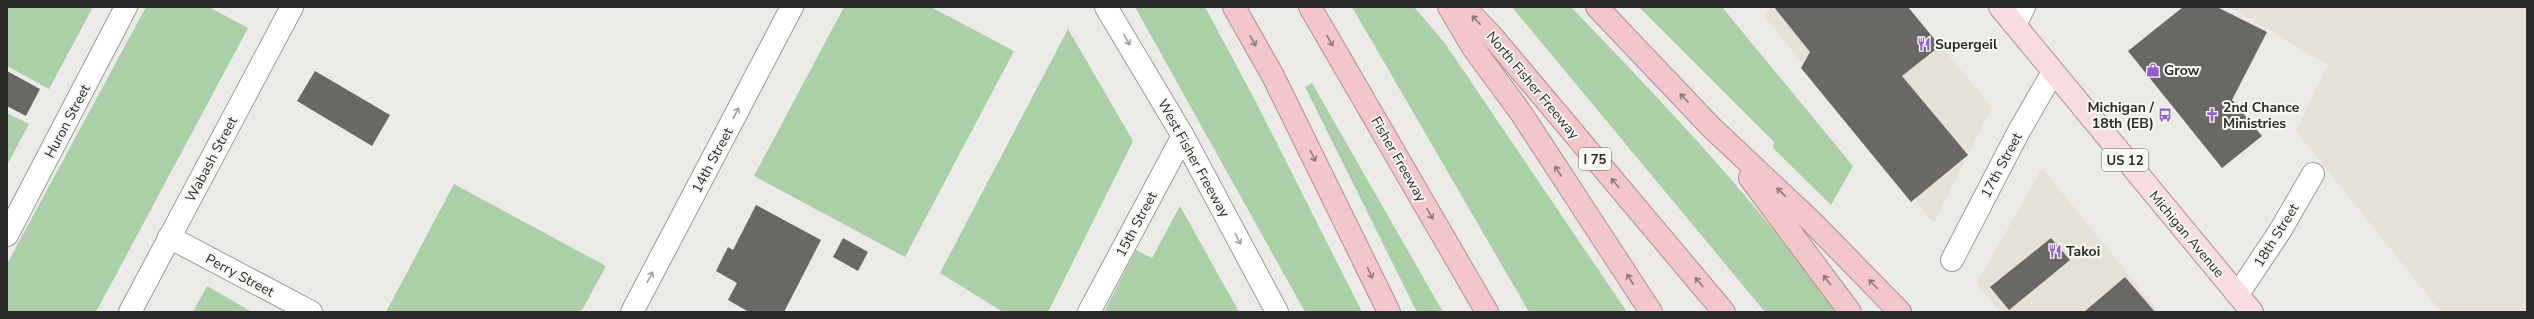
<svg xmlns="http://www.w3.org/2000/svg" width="2534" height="319" font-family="'Nunito Sans',sans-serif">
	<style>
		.built { fill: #e4e2d7 }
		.green { fill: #abd0a7 }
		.building { fill: #6a6865 }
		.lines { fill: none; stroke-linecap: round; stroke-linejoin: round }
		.minor-casing { stroke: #9c9b98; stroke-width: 24 }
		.tertiary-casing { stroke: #9c9b98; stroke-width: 24 }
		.primary-casing { stroke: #ad9093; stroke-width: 24 }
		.motorway-casing { stroke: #ad9093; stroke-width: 24 }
		.minor { stroke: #fff; stroke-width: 22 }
		.tertiary { stroke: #fff; stroke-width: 22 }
		.primary { stroke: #f8dde0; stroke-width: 22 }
		.motorway { stroke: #f3c6cb; stroke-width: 22 }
		.oneway { stroke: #8f787a }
		.oneway2 { stroke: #a0a09f }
		.labels { text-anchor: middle; stroke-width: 4; stroke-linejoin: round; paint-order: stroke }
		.shield { fill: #f8f8f4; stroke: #686867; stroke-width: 1 }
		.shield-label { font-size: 13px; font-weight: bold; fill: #2b2b2a }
		.poi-label { font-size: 14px; font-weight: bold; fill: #2b2b2a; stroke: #f8f8f4; text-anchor: start }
		.street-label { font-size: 14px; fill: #2b2b2a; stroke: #f8f8f4 }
	</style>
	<rect width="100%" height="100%" fill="#ebeae7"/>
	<g class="built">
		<polygon points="1771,7 1908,7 1992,107 1934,223 1764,16"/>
		<polygon points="2229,7 2527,7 2527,312 2441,312 2296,131 2328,65"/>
		<polygon points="2042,168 2159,312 2000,312 1977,283"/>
	</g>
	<g class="green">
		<polygon points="7,7 93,7 49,89 7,66"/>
		<polygon points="146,7 209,7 248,28 96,312 7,312 7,264"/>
		<polygon points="844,7 931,7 1014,51 905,257 754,176"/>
		<polygon points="1135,7 1205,7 1256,102 1362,312 1305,312"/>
		<polygon points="1352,7 1414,7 1444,42 1627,312 1529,312"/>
		<path d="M1512 7H1571C1664 104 1758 201 1835 312H1765Z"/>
		<polygon points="1639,7 1722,7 1853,166 1831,205 1773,148 1774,142"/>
		<polygon points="1068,29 1133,141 1048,312 1003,312 940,273"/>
		<polygon points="1312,83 1443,312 1417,312 1305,87"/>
		<polygon points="7,113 29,124 7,165"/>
		<polygon points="454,184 606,266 581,312 386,312"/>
		<polygon points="1180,206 1239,312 1104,312 1136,250 1152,258"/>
		<polygon points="207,286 252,312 193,312"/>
	</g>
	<g class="building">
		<polygon points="1774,7 1908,7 1940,46 1902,76 1968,155 1911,202 1801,68 1810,52"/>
		<polygon points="2183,7 2217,7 2267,32 2232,100 2262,136 2222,168 2128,51"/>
		<polygon points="7,71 40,89 26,116 7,106"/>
		<polygon points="315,71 390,115 372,146 297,101"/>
		<polygon points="756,205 821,240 784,312 749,312 728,300 737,283 716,271 728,247 733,250"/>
		<polygon points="843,238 868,252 858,271 833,257"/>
		<polygon points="2051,238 2070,260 2009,310 1990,287"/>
		<polygon points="2125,277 2155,312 2084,312"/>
	</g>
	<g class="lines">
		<g class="minor-casing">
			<g id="minor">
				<polyline points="2015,25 2024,7"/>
				<polyline points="7,235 126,7"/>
				<polyline points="169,237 311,312"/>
				<polyline points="1952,260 2019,131 2053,72"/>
				<polyline points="2238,294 2280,231 2313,174"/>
				<polyline points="130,312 292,7"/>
				<polyline points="1089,312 1183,136"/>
			</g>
		</g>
		<g class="tertiary-casing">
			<g id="tertiary">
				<polyline points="1106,7 1183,136 1277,312"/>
				<polyline points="632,312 792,7"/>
			</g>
		</g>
		<g class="primary-casing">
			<polyline id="primary" points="2000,7 2252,312"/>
		</g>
		<g class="motorway-casing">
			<g id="motorway">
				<polyline points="1234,7 1273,76 1389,312"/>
				<polyline points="1310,7 1487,312"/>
				<polyline points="1449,7 1474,49 1521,113 1651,312"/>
				<polyline points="1464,7 1491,35 1724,312"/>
				<polyline points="1597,7 1711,127 1813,223 1900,312"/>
				<polyline points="1750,178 1850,312"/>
			</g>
		</g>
		<use href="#minor" class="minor"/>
		<use href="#tertiary" class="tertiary"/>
		<use href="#primary" class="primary"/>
		<use href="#motorway" class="motorway"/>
	</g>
	<defs><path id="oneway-shaft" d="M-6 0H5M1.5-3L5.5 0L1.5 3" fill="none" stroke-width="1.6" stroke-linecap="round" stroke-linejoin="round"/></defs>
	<g class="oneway">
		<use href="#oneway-shaft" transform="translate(1476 20) rotate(-134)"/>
		<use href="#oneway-shaft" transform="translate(1253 41) rotate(60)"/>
		<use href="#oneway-shaft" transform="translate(1330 41) rotate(60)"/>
		<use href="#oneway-shaft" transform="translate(1684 98) rotate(-134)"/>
		<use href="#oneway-shaft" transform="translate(1313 156) rotate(64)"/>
		<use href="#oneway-shaft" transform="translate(1558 171) rotate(-123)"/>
		<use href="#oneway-shaft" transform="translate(1615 183) rotate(-130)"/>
		<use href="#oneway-shaft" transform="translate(1781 192) rotate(-137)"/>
		<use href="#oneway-shaft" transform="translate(1430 214) rotate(60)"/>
		<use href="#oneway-shaft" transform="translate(1370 273) rotate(64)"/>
		<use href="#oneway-shaft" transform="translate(1630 279) rotate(-123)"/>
		<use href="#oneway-shaft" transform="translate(1827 280) rotate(-127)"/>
		<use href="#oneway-shaft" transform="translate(1699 282) rotate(-130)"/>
		<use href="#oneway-shaft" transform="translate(1873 284) rotate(-134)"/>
	</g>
	<g class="oneway2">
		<use href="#oneway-shaft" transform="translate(1127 40) rotate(59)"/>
		<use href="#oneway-shaft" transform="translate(736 113) rotate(-62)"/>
		<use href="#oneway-shaft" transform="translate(1238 239) rotate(62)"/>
		<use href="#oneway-shaft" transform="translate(650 277) rotate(-62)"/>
	</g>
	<defs>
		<g id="restaurant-bare" transform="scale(1.08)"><path d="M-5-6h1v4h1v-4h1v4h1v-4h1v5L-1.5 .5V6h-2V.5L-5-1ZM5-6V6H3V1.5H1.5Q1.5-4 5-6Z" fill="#955dd5" stroke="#f8f8f4" stroke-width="2.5" paint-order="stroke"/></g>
		<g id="shop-bare" transform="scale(1.08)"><path d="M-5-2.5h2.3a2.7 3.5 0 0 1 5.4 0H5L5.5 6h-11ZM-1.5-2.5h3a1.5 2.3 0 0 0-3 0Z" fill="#955dd5" stroke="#f8f8f4" stroke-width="2.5" paint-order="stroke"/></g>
		<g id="bus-bare" transform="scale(1.08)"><path d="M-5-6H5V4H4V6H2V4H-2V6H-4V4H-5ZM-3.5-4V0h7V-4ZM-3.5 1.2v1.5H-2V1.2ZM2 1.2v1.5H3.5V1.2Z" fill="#955dd5" stroke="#f8f8f4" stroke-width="2.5" paint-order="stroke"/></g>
		<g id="church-bare" transform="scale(1.08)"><path d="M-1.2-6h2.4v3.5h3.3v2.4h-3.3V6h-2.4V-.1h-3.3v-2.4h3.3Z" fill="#955dd5" stroke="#f8f8f4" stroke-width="2.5" paint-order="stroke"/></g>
	</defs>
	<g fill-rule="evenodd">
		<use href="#restaurant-bare" x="1924" y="44"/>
		<use href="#shop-bare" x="2153" y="70"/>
		<use href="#bus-bare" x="2165" y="115"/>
		<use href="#church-bare" x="2212" y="115"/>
		<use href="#restaurant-bare" x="2055" y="251"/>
	</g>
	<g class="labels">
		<g class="shield">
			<rect x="1579" y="148" width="32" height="22" rx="3"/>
			<rect x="2102" y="149" width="46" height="22" rx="3"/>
		</g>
		<g class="shield-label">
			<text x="1595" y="164">I 75</text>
			<text x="2125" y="165">US 12</text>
		</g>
		<g class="poi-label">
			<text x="1935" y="49">Supergeil</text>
			<text x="2164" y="75">Grow</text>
			<text x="2154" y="112" text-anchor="end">Michigan /<tspan x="2154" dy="16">18th (EB)</tspan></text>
			<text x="2223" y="112">2nd Chance<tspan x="2223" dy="16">Ministries</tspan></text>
			<text x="2066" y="256">Takoi</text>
		</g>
		<g class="street-label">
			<text transform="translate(1533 85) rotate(50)" y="5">North Fisher Freeway</text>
			<text transform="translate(67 121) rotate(-62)" y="5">Huron Street</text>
			<text transform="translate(1194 158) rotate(61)" y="5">West Fisher Freeway</text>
			<text transform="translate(211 159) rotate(-62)" y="5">Wabash Street</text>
			<text transform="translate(1399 159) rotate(60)" y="5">Fisher Freeway</text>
			<text transform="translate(712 160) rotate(-62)" y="5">14th Street</text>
			<text transform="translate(2001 165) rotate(-62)" y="5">17th Street</text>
			<text transform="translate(1136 224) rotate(-62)" y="5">15th Street</text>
			<text transform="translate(2187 234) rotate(50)" y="5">Michigan Avenue</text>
			<text transform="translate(2276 235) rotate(-58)" y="5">18th Street</text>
			<text transform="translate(240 275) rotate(28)" y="5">Perry Street</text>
		</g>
	</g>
	<rect width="2534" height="319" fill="none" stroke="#2b2b2a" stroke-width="16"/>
</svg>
